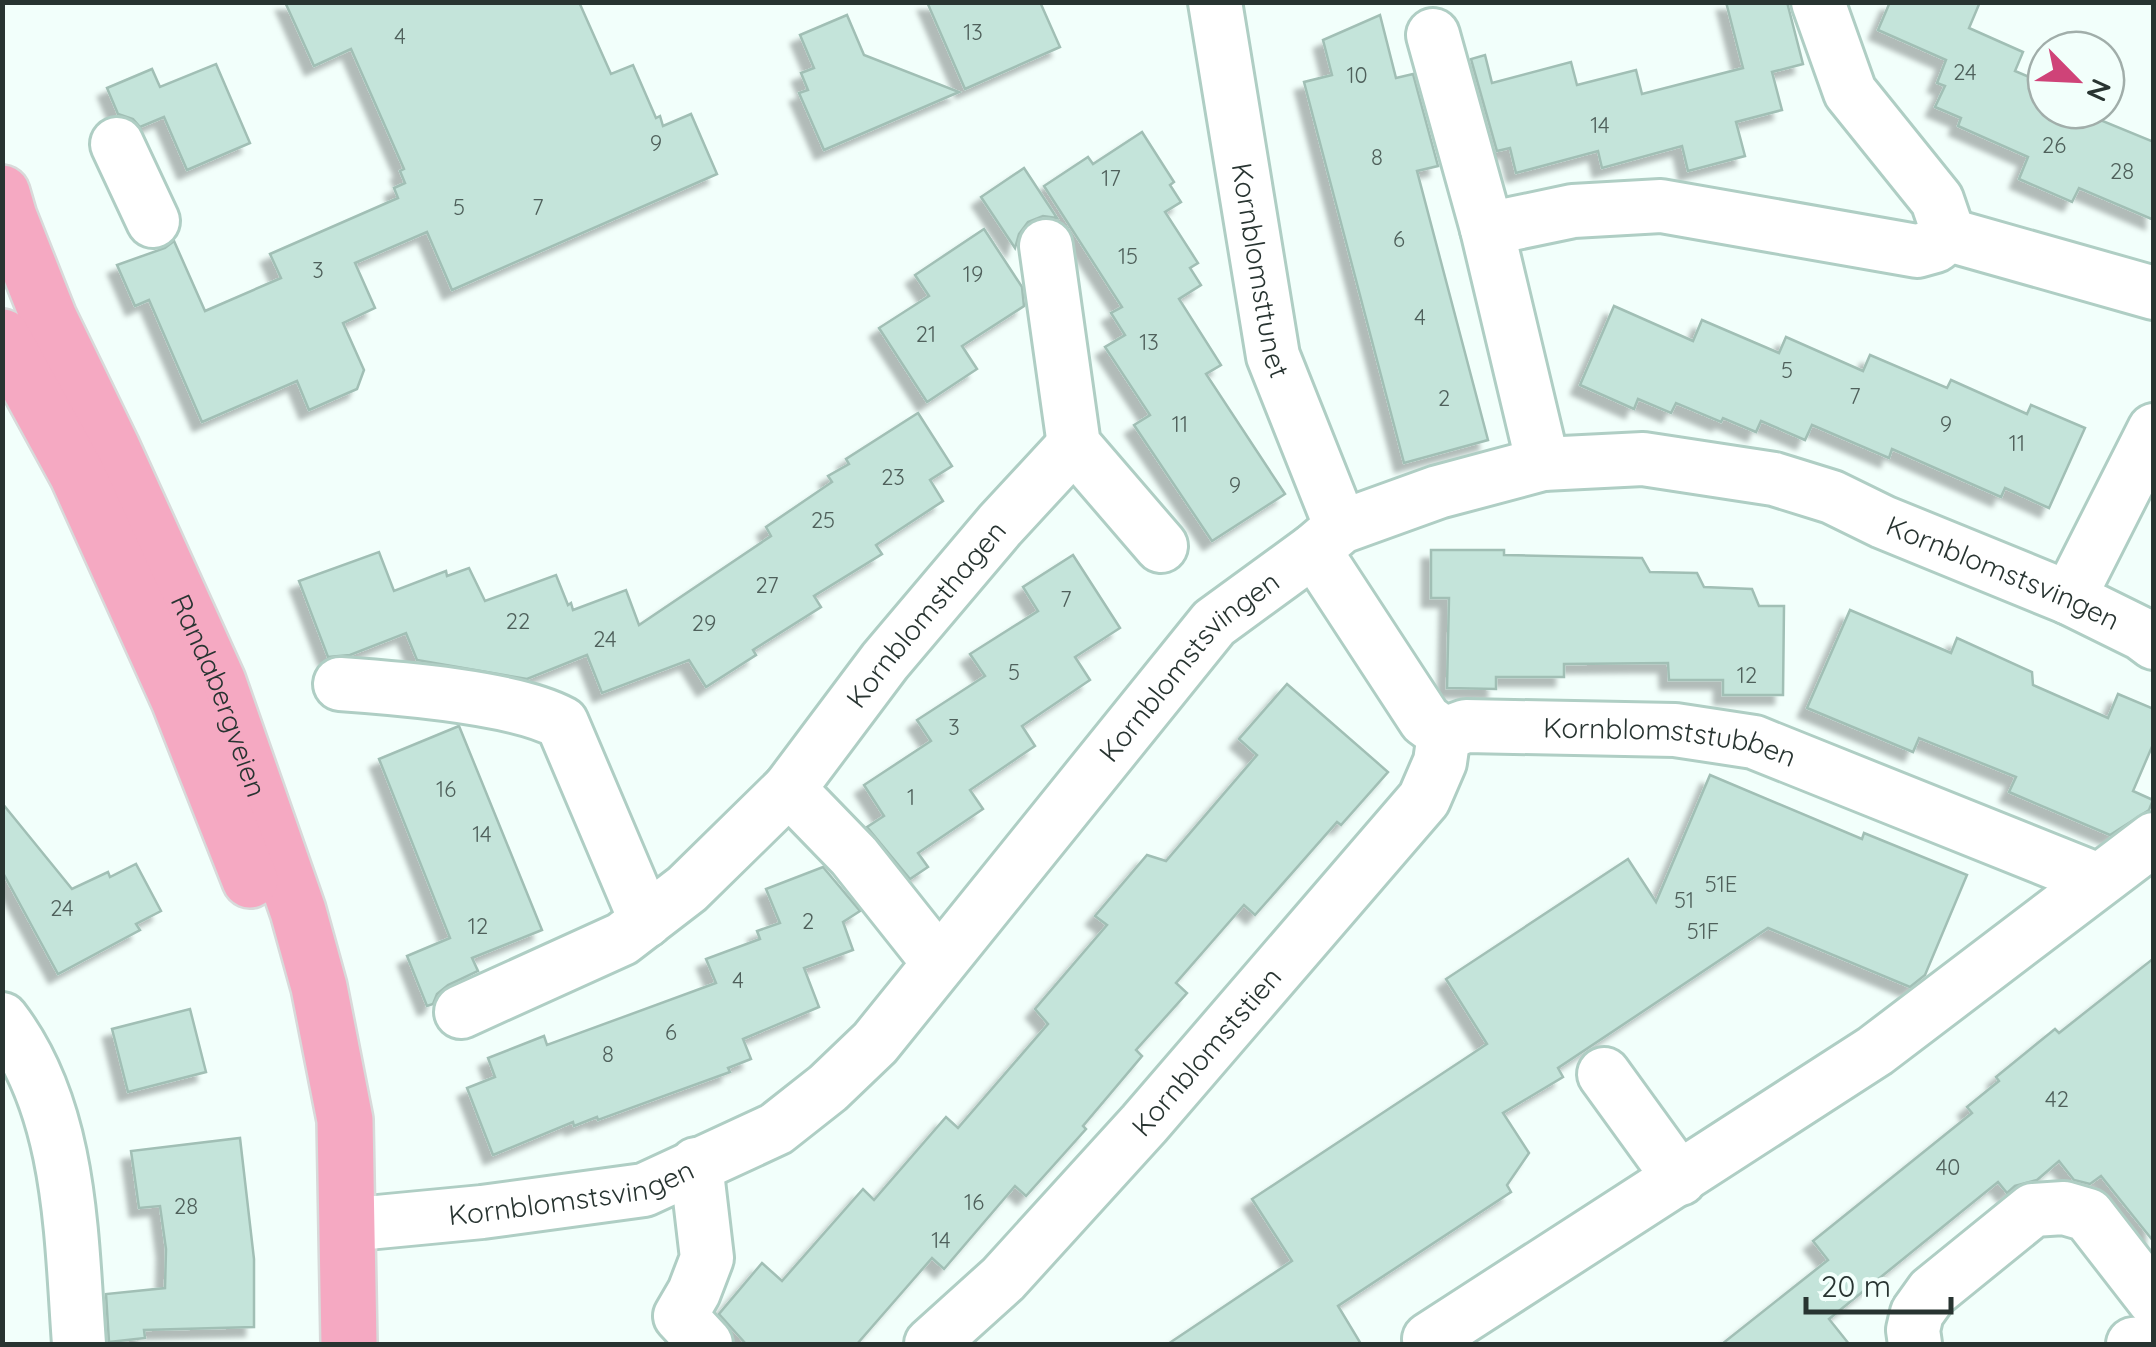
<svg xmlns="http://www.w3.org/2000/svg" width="2156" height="1347" font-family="Quicksand,sans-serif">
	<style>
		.building { fill: #c4e4da; stroke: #a1bfb5; stroke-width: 2.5; filter: url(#shadow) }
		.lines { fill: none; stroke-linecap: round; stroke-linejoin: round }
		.minor-casing { stroke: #afcec4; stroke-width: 58 }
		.major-casing { stroke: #d8dada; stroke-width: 60 }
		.minor { stroke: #fff; stroke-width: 52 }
		.major { stroke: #f5a9c2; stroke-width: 55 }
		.labels { text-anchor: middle; stroke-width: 8; stroke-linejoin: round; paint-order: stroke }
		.number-label { font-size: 22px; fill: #4f605b }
		.street-label { font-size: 28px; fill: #283431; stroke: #f2fffb }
	</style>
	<defs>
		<filter id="shadow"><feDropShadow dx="-9" dy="9" stdDeviation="2.5" flood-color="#0004"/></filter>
	</defs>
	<rect width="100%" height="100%" fill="#f2fffb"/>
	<g class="building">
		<polygon points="285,2 579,2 611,74 633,65 656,118 660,116 663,126 691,114 717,174 452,290 427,232 355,263 375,308 343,323 364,370 357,389 309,410 297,381 202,422 149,300 135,306 117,265 165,248 174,241 205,311 281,278 270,254 398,198 394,188 405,183 400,171 404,169 351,49 314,66"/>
		<polygon points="927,2 1040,2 1060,47 965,89"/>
		<polygon points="1726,2 1787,2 1803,64 1772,72 1782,110 1736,122 1745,156 1688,171 1682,146 1602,168 1598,151 1516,173 1510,148 1497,151 1471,59 1485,55 1492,83 1571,62 1577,85 1636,70 1642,94 1743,68"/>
		<polygon points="1890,2 1980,2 1969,28 2023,52 2015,71 2046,84 2046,110 2076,110 2154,142 2154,220 2079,188 2072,202 2019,179 2028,157 1958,126 1961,118 1935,107 1945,86 1937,83 1946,60 1878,30"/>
		<polygon points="847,15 864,55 959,92 824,150 799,93 808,90 801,73 814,68 800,35"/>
		<polygon points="1380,15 1396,78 1413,74 1438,166 1417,171 1488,440 1404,463 1304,82 1332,75 1323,40"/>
		<polygon points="216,64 250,143 187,170 164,117 140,127 133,119 118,114 107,88 152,69 160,87"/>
		<polygon points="1142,132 1174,182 1170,185 1181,202 1165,212 1198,263 1190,268 1201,285 1179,299 1221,365 1206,374 1285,494 1212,541 1134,425 1150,415 1105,347 1125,335 1111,313 1122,307 1044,186 1088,157 1093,164"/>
		<polygon points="1024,168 1057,218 1043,216 1028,222 1019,234 1015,248 981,197"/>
		<polygon points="984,229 1022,287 1024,306 962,346 977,369 927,402 879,328 929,296 915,275"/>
		<polygon points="1614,306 1693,341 1702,320 1779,353 1786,337 1863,371 1870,355 1947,388 1951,380 2027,414 2031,405 2085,428 2049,508 2005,488 2001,497 1892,449 1889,458 1812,425 1805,440 1761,421 1756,432 1723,418 1721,422 1676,403 1671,413 1638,399 1634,409 1580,385"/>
		<polygon points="918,413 952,466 930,480 943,501 876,545 882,554 814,596 821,607 753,650 756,655 706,687 689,660 602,693 587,655 527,679 417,660 406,633 350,655 328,657 299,581 379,552 394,591 446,571 447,576 469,568 485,601 556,575 568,605 571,603 573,610 626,590 639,625 771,536 766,527 832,482 828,476 849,464 846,459"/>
		<polygon points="1431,550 1504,550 1504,555 1642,558 1650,572 1697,573 1704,587 1752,589 1759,606 1784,606 1783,695 1723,695 1723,680 1669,680 1668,663 1564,664 1564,677 1496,677 1496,689 1447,688 1449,598 1431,598"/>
		<polygon points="1073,555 1120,628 1075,657 1090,680 1022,726 1035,746 970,790 983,809 918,853 928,867 910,879 867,827 884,816 864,785 931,741 917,720 985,676 970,654 1038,611 1023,587"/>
		<polygon points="1850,610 1951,653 1957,638 2032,672 2033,685 2108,718 2118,694 2154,709 2154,742 2133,791 2153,800 2149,810 2110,835 2009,792 2016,777 1919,738 1913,752 1807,708"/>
		<polygon points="1287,684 1388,772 1341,825 1337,822 1255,915 1244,905 1176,983 1187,993 1136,1050 1142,1056 1083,1126 1086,1129 1026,1196 1015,1186 944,1269 932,1258 857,1344 746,1344 719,1314 762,1263 782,1281 863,1189 874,1200 946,1117 958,1128 1048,1024 1035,1009 1107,925 1095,916 1147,855 1166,861 1257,755 1239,739"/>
		<polygon points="459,726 542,930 472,958 478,971 448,985 437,994 433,1004 427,1006 407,956 450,938 379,759"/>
		<polygon points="1710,775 1862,839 1864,833 1967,875 1925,975 1910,987 1768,928 1558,1068 1563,1077 1503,1113 1529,1153 1507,1185 1511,1192 1338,1306 1361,1344 1168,1344 1292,1261 1252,1199 1487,1044 1446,979 1628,859 1656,902"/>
		<polygon points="2,803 72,889 108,872 110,877 136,864 161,911 136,924 140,930 58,974 2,871"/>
		<polygon points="823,867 860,911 843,922 853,950 804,968 819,1007 743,1039 751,1059 728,1068 730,1072 598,1120 597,1117 574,1126 573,1122 493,1155 467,1088 495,1077 488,1058 544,1036 547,1045 716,983 706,959 760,939 757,931 780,923 766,889"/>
		<polygon points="2154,958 2154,1242 2101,1176 2090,1184 2074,1180 2059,1161 2037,1180 2015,1186 2007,1193 1998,1182 1829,1319 1849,1344 1722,1344 1828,1260 1813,1241 1972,1113 1967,1107 1999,1081 1996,1077 2055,1029 2059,1033"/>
		<polygon points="190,1009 206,1072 128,1092 112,1029"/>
		<polygon points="240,1138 254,1259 254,1327 144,1330 145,1338 109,1342 106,1294 165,1288 166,1249 160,1206 139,1208 131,1151"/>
	</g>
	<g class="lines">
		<g class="minor-casing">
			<g id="minor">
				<path id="s1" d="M1215 2 1273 356 1341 527"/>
				<polyline points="1818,2 1850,92 1937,200 1949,235"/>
				<polyline points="1433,35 1487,229 1543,464"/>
				<polyline points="117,144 153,221"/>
				<polyline points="1487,229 1573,211 1661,206 1917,251 1935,246 1949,235 2154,293"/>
				<polyline points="1046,246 1074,445 1161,546"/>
				<path id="s2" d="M1314 550 1425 720 1444 734 1466 726 1675 730 1754 742 2098 880"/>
				<polyline points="2069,598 2154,430"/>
				<path d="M340 684C397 688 515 697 562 723L646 921"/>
				<path id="s3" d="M939 963 854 856 789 789 885 661 1000 525 1074 445"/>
				<polyline points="461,1012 622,939 687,889 789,789"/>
				<path d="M2 1019C72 1110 71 1235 79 1344"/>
				<polyline points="1604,1074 1680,1179"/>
				<polyline points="696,1164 707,1258 694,1292 680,1316 706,1344"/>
				<path id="s4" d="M346 1225 482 1212 644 1190 776 1129 828 1088 875 1043 1214 623 1314 550 1341 527 1438 492 1543 464 1643 459 1774 479 1832 497 1883 522 2069 598 2142 634 2154 643"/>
				<polyline points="1429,1339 1875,1051 2154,839"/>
				<path id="s5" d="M931 1344 1003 1279 1144 1124 1424 799 1440 762 1444 734"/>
				<polyline points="1915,1344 1913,1330 1917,1313 1932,1292 2033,1210 2064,1208 2088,1215 2154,1300"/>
				<polyline points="2133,1344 2154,1342"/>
			</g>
		</g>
		<g class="major-casing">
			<g id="major">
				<path id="s6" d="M2 193 9 217 49 318 112 448 218 682 298 911 319 987 345 1120 349 1344"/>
				<polyline points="2,337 77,474 179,700 250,880"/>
			</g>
		</g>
		<use href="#minor" class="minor"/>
		<use href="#major" class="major"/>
	</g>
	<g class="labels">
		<g class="number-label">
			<text x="973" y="40">13</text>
			<text x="400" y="44">4</text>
			<text x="1965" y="80">24</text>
			<text x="1357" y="83">10</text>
			<text x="1600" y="133">14</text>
			<text x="656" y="151">9</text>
			<text x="2054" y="153">26</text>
			<text x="1377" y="165">8</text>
			<text x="2122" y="179">28</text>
			<text x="1111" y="186">17</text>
			<text x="459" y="215">5</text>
			<text x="538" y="215">7</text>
			<text x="1399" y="247">6</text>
			<text x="1128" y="264">15</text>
			<text x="318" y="278">3</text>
			<text x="973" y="282">19</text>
			<text x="1420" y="325">4</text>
			<text x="926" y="342">21</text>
			<text x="1149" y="350">13</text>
			<text x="1787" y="378">5</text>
			<text x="1855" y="404">7</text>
			<text x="1444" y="406">2</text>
			<text x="1180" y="432">11</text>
			<text x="1946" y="432">9</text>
			<text x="2017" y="451">11</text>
			<text x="893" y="485">23</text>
			<text x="1235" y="493">9</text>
			<text x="823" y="528">25</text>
			<text x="767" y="593">27</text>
			<text x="1066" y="607">7</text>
			<text x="518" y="629">22</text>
			<text x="704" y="631">29</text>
			<text x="605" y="647">24</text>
			<text x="1014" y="680">5</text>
			<text x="1747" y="683">12</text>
			<text x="954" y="735">3</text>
			<text x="446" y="797">16</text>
			<text x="911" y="805">1</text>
			<text x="482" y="842">14</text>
			<text x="1721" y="892">51E</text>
			<text x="1684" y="908">51</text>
			<text x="62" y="916">24</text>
			<text x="808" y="929">2</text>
			<text x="478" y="934">12</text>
			<text x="1703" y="939">51F</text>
			<text x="738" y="988">4</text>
			<text x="671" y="1040">6</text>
			<text x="608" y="1062">8</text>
			<text x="2057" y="1107">42</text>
			<text x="1948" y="1175">40</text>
			<text x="974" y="1210">16</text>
			<text x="186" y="1214">28</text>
			<text x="941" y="1248">14</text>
		</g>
		<g class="street-label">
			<text dy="10" stroke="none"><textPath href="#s1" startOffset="272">Kornblomsttunet</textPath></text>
			<text dy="10" stroke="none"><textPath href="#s4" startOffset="1968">Kornblomstsvingen</textPath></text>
			<text dy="10" stroke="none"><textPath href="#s3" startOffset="452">Kornblomsthagen</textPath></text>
			<text dy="10" stroke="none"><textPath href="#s4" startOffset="1068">Kornblomstsvingen</textPath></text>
			<text dy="10" stroke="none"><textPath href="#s6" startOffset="548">Randabergveien</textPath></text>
			<text dy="10" stroke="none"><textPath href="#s2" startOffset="455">Kornblomststubben</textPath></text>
			<text dy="10" stroke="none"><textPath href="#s5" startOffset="402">Kornblomststien</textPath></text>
			<text dy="10" stroke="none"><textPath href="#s4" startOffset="228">Kornblomstsvingen</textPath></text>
		</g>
	</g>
	<rect width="2156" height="1347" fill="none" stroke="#283431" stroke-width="10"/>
	<g transform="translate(2076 80) rotate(114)"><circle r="48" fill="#f2fffb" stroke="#a1aeaa" stroke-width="2.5"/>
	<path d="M0-8L18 38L0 25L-18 38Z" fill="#cf4378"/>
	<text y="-15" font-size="28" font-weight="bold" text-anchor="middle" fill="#283431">N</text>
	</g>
	<path d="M1806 1297v15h145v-15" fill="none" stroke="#283431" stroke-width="5"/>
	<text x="1821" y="1297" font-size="30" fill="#283431" stroke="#f2fffb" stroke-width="8" paint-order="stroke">20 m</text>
</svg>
